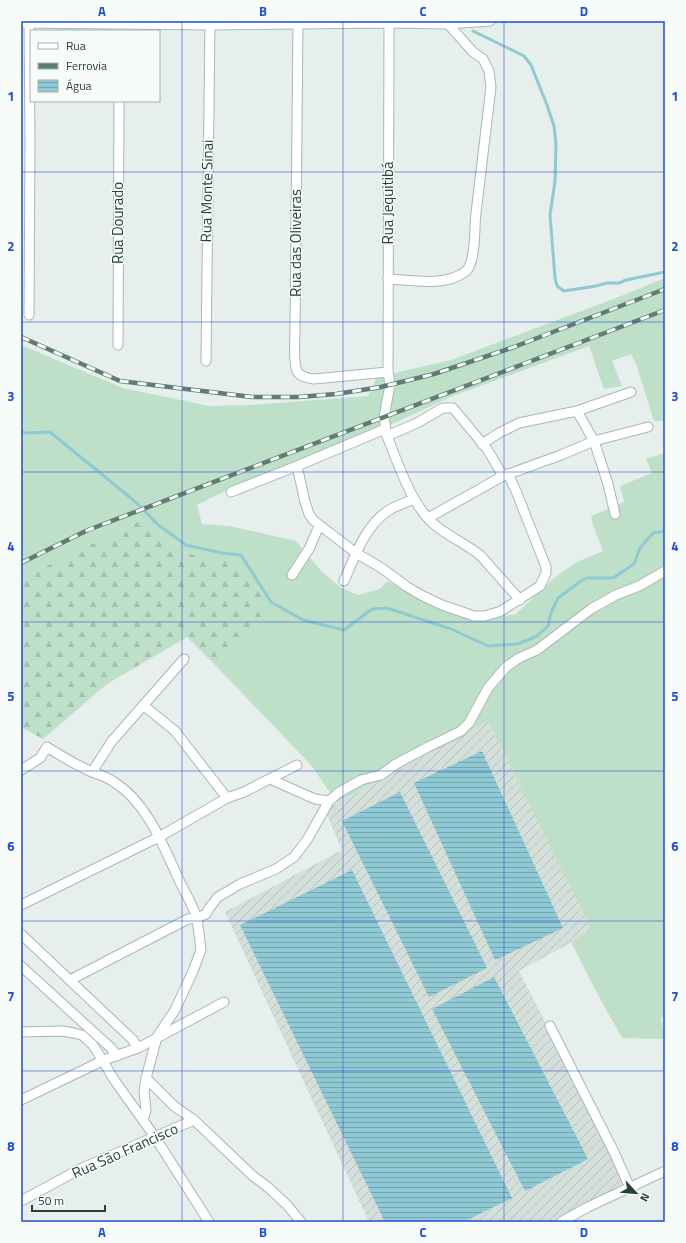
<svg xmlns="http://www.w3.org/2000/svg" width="686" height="1243" font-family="'Titillium Web',sans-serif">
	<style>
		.industrial { fill: url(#industrial-furrows) }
		.grass { fill: #bfe0c8 }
		.forest { fill: url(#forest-firs) }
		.water { fill: url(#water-rules) }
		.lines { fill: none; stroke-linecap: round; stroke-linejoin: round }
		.stream { stroke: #8ec9d4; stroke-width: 3 }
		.minor-casing { stroke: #a8b8b2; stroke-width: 11 }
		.minor { stroke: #fff; stroke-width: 9 }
		.rail-casing { stroke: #5f7d75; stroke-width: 4.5 }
		.rail { stroke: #f7fbf9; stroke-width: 3; stroke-dasharray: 9; stroke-linecap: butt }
		.grid { fill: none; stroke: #1d4ed8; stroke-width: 1; stroke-opacity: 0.55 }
		.labels { text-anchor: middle; stroke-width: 3; stroke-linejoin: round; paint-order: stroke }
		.street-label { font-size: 15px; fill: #24423a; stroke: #f7fbf9 }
		.neatline { fill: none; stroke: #1d4ed8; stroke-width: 1.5 }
		.grid-label { font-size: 13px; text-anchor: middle; font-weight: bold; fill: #1d4ed8 }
	</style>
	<defs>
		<pattern id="industrial-furrows" width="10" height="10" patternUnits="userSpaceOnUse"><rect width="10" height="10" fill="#d4dfda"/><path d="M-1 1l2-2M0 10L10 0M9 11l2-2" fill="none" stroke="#b6c1bc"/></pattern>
		<pattern id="forest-firs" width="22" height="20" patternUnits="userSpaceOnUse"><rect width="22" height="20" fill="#bfe0c8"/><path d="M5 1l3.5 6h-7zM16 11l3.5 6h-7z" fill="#a4c1ad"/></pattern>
		<pattern id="water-rules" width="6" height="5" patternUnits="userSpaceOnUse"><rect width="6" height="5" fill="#8ec9d4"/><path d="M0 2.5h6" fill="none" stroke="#74a5ad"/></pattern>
	</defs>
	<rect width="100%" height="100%" fill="#e6efeb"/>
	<polygon class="industrial" points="488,721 593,931 519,971 627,1182 552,1222 369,1222 225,912 342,850 325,810"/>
	<polygon class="grass" points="665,278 665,429 664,421 654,421 636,364 631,354 612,361 622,386 604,389 589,346 453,396 392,424 233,487 197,505 202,524 230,526 296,541 322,572 340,587 358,595 380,589 387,581 433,606 478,621 516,614 553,579 575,563 603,551 593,525 591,516 624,502 620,486 652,473 646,459 665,453 665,1017 661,1017 665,1039 622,1038 597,993 571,942 592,930 488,721 337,803 311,765 216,666 266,613 207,558 185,552 141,520 40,569 21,581 21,345 123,388 209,406 251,405 368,396 377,377 451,360 616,298"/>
	<polygon class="forest" points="141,520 185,552 207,558 232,562 261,595 266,613 216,666 187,637 107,684 43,739 21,727 21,581 40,569"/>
	<g class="water">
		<polygon points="482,751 563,928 495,960 414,783"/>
		<polygon points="400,792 487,968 429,997 342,821"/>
		<polygon points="352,870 512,1198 463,1222 385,1222 240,925"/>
		<polygon points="494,977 588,1159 525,1191 432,1009"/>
	</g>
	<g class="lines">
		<g class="stream">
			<polyline points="473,31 524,56 531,65 547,105 554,126 556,144 555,181 550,215 555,278 557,286 564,291 596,286 607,283 619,283 626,280 665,272"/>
			<polyline points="21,430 25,433 50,432 132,499 145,511 157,524 186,545 222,553 241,555 271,602 303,620 344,630 372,609 387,608 451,629 488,646 518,644 537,636 548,626 551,613 558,598 581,581 587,578 613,578 634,564 640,548 653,533 665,531"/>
		</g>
		<g class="minor-casing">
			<g id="minor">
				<polyline points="29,21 30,143 29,315"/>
				<path d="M298 21 295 330C295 341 293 362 297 371 300 377 308 378 314 379L388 372"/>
				<path d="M389 21 388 372 390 385 384 417 387 436C398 463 412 507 435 525 449 537 467 544 481 556L520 600"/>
				<polyline points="21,23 210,25 389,23 448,24 490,21"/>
				<path d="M388 279C411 280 444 287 465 272 468 270 470 265 471 262 476 246 474 229 476 213 481 171 486 129 491 87L489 71 483 59 473 52 448 24"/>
				<polyline points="118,345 119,101"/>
				<polyline points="206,361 210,21"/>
				<polyline points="577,411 594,441 608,484 615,514"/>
				<polyline points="387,436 417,423 443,408 453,408 487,449 503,476"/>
				<polyline points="482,444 499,433 519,423 577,411 631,392"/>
				<polyline points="297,466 305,502 309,514 313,520 356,553 380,567 406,586 421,595 442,605 474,616 485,616 501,611 540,586 546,573 546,567 516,491 508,474"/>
				<polyline points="231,492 297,466 385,429"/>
				<polyline points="428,518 503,476 561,455 594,441 648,427"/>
				<polyline points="292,575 309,549 319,526"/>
				<path d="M344 581C355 556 366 523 391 509 398 505 407 502 414 499"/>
				<polyline points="143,705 175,731 227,798"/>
				<path d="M21 770 40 758 47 747C61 756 76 765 92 772 100 775 107 777 114 782 148 803 164 848 180 882 186 894 193 906 197 918L188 919 70 980"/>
				<polyline points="92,772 112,741 184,659"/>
				<polyline points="270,779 315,799 329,801"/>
				<polyline points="21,905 159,837 227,798 244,792 297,765"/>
				<polyline points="21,934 133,1040 138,1048"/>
				<polyline points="21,966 111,1048 117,1056"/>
				<polyline points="550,1026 614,1152 630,1188"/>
				<polyline points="21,1032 62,1031 74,1033 82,1035 93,1045 115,1081 155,1137 209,1222"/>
				<polyline points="146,1078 174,1106 194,1120"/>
				<polyline points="21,1100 104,1060 138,1048 224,1002"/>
				<polyline points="143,1120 146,1110 144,1092 146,1078 157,1037 175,1010 193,971 201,950 197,918 206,914 210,907 218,897 240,884 276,869 294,857 307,840 329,801 338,793 361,780 381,775 396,764 428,747 461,731 469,723 488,688 506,667 519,658 537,650 591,609 616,595 639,586 665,571"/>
				<polyline points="21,1201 80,1169 194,1120 253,1176 269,1188 288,1206 301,1222"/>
				<polyline points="561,1222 588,1207 665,1171"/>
			</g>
		</g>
		<use href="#minor" class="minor"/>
		<g class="rail-casing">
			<g id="rail">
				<polyline points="21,337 120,381 252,397 299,397 336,394 381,387 434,374 514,347 665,289"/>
				<polyline points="21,563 88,530 665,310"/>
			</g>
		</g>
		<use href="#rail" class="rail"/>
	</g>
	<path class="grid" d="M182 21V1222M343 21V1222M504 21V1222M21 172H665M21 322H665M21 472H665M21 622H665M21 771H665M21 921H665M21 1071H665"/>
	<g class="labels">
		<g class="street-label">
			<text transform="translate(207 191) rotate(-89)" y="5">Rua Monte Sinai</text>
			<text transform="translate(388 203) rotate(-90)" y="5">Rua Jequitibá</text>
			<text transform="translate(118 223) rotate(-90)" y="5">Rua Dourado</text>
			<text transform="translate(296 243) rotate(-90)" y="5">Rua das Oliveiras</text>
			<text transform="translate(125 1151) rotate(-24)" y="5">Rua São Francisco</text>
		</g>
	</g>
	<rect width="686" height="1243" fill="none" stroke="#f7fbf9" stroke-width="44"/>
	<rect x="30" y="30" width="130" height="72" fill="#f7fbf9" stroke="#a3b1ad"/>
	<rect x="38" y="43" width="20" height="6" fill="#ffffff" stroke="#a3b1ad"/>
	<text x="66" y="50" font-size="12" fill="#24423a">Rua</text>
	<rect x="38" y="63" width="20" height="6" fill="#5f7d75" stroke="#a3b1ad"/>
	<text x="66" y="70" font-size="12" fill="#24423a">Ferrovia</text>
	<rect x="38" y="80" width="20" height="12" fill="url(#water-rules)" stroke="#a3b1ad"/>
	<text x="66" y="90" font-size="12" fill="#24423a">Água</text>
	<g transform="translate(636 1193) rotate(116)" stroke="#f7fbf9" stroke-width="3" paint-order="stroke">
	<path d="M0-3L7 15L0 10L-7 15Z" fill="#24423a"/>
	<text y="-6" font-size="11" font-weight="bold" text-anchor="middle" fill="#24423a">N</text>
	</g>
	<path d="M32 1205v6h73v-6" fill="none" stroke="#24423a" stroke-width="2"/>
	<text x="38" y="1205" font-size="12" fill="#24423a" stroke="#f7fbf9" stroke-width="3" paint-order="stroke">50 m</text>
	<rect x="22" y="22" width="642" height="1199" class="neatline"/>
	<g class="grid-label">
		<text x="102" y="16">A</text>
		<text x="263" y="16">B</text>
		<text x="423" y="16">C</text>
		<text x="584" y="16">D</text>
		<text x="11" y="101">1</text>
		<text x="675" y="101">1</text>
		<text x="11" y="251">2</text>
		<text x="675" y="251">2</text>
		<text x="11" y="401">3</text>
		<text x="675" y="401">3</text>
		<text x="11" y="551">4</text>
		<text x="675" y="551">4</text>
		<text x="11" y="701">5</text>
		<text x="675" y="701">5</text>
		<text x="11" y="851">6</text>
		<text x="675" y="851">6</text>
		<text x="11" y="1001">7</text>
		<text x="675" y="1001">7</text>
		<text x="11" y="1151">8</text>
		<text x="675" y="1151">8</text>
		<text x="102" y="1237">A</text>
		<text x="263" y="1237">B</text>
		<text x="423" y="1237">C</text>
		<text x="584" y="1237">D</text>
	</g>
</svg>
